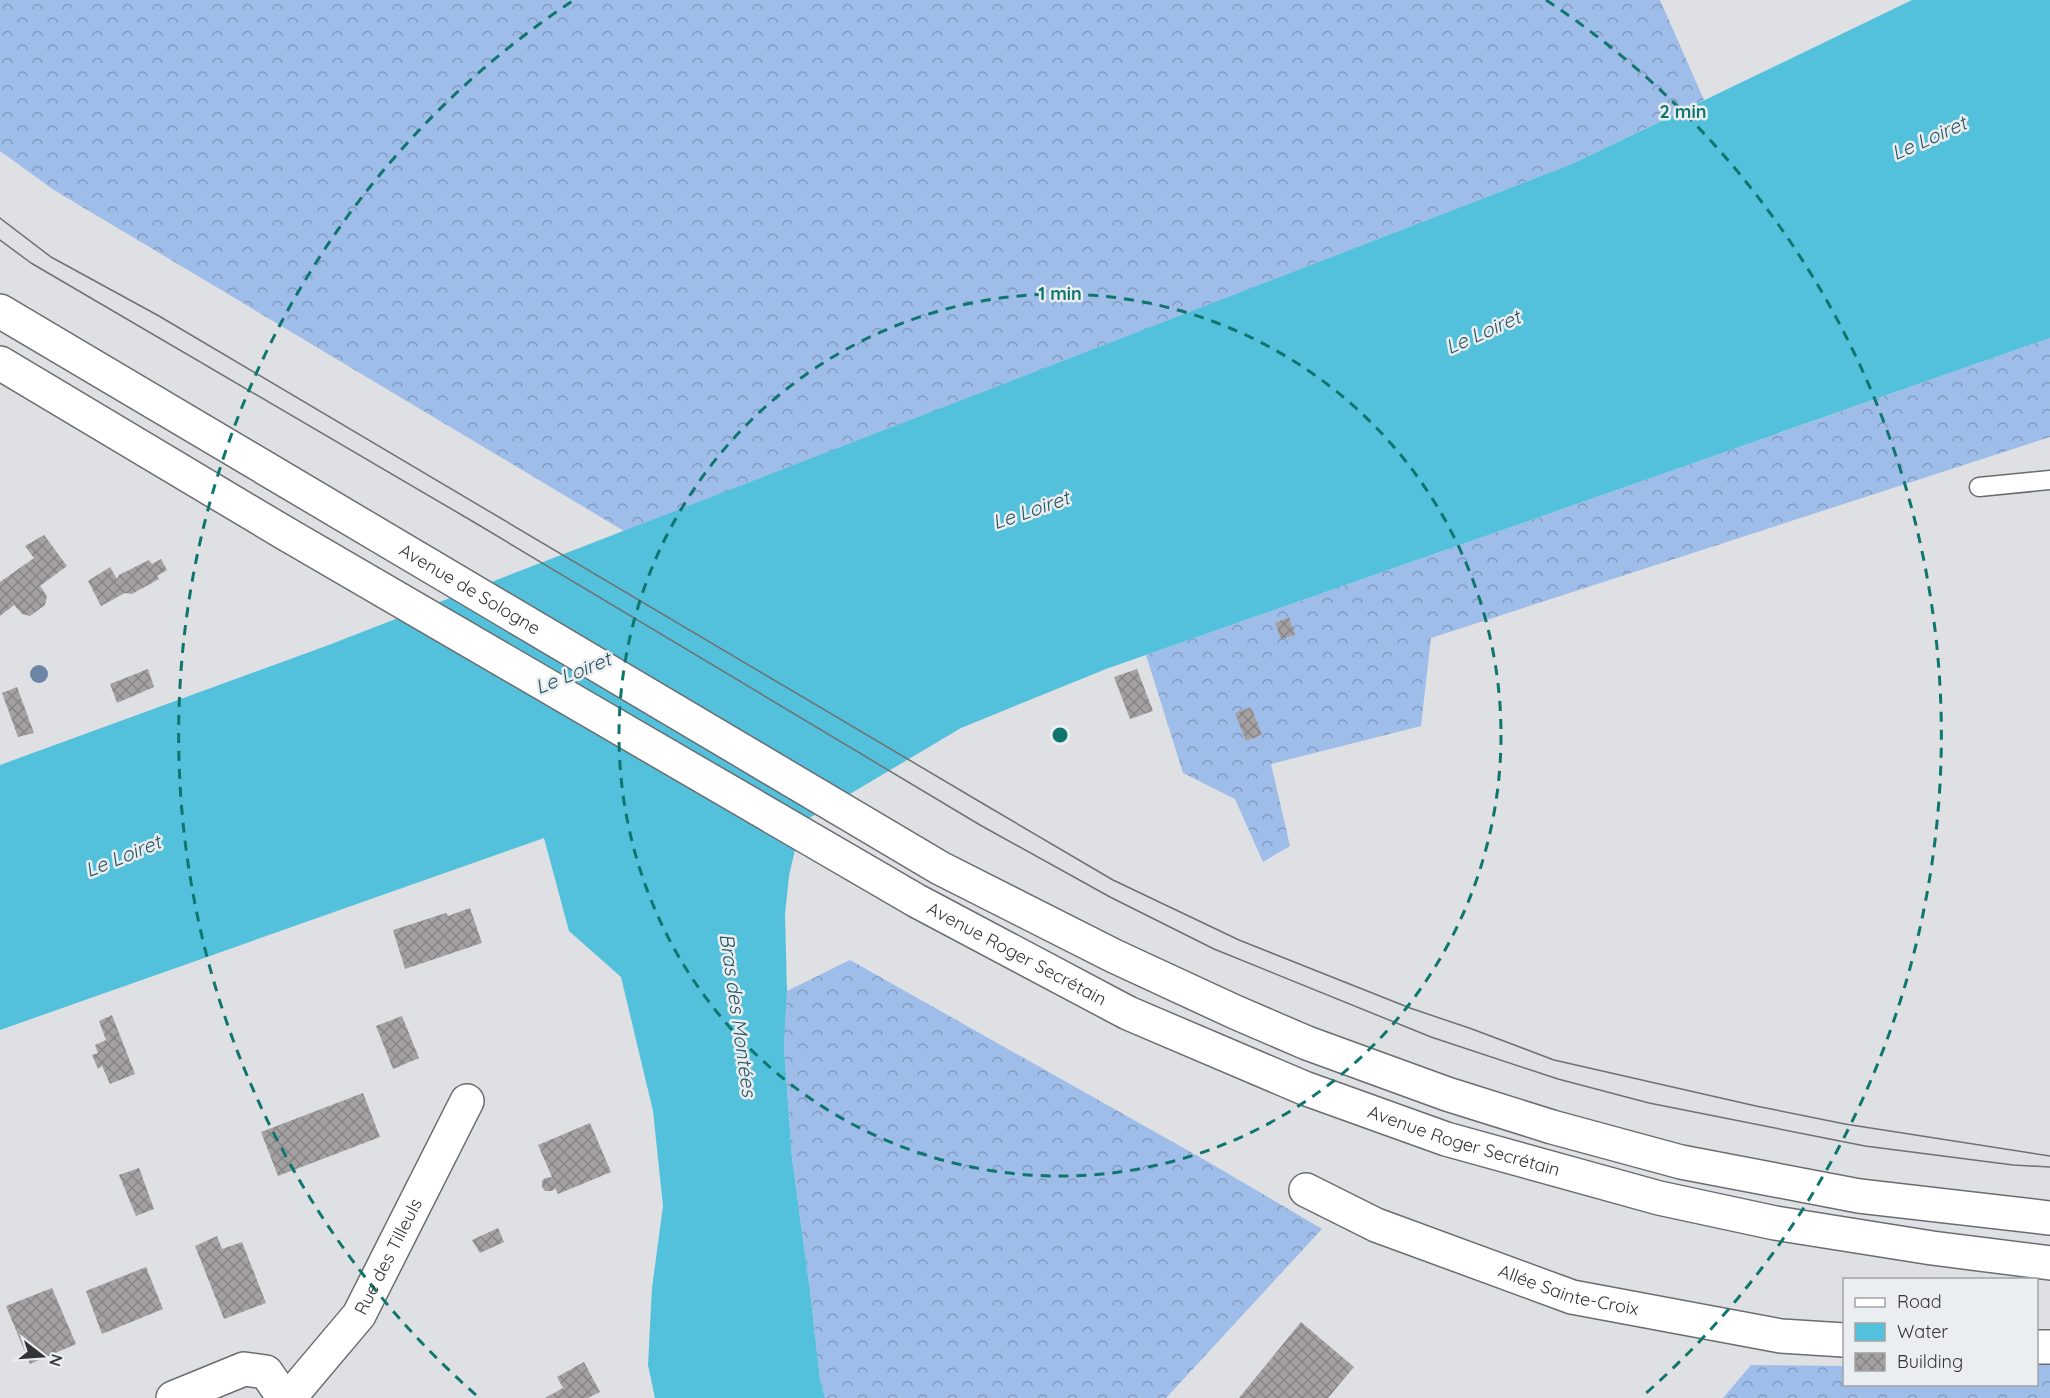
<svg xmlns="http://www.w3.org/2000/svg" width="2050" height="1398" font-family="Quicksand,sans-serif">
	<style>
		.forest { fill: url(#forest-crowns) }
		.water { fill: #53c0dc }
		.building { fill: url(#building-cross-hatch) }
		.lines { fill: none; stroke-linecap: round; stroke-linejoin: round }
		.service-casing { stroke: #6a6c6f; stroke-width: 21 }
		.minor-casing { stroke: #6a6c6f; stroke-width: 36 }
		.primary-casing { stroke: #6a6c6f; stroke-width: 36 }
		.service { stroke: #fff; stroke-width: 18 }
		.minor { stroke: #fff; stroke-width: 33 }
		.primary { stroke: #fff; stroke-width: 33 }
		.tram { stroke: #6f7072; stroke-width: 1.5 }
		.tree { fill: #6d85a7 }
		.ring { fill: none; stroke: #0f766e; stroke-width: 3; stroke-dasharray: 10 8 }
		.labels { text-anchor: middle; stroke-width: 5; stroke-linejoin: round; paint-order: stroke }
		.street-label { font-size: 18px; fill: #333435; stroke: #ebeef1 }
		.water-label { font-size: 20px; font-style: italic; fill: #285663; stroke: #ebeef1 }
		.centre { fill: #0f766e; stroke: #ebeef1; stroke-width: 3 }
		.ring-label { font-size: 18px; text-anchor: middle; font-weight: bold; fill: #0f766e; stroke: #ebeef1; stroke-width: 5; stroke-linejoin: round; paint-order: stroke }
	</style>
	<defs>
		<pattern id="forest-crowns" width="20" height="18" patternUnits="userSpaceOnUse" patternTransform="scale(1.5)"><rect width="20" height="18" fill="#9fbde9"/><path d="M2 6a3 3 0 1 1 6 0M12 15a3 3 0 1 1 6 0" fill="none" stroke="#829abe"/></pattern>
		<pattern id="building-cross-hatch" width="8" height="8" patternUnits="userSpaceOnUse" patternTransform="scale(1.5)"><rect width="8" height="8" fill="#a5a1a3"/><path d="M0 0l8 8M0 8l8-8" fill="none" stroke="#878486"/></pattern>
	</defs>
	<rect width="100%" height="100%" fill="#dee0e4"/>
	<g class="forest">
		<polygon points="0,0 1660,0 1704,100 1572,164 624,531 54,190 0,151"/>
		<polygon points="2050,338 2050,437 1431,638 1421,726 1271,764 1290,846 1263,862 1235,799 1183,773 1146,655"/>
		<polygon points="850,960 1210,1163 1322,1229 1166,1398 825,1398 820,1379 810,1291 792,1158 784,1047 787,991"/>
		<polygon points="2037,1358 2050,1358 2050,1398 1723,1398 1751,1365 1844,1366 1844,1384 2036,1384"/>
	</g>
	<polygon class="water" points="1912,0 2050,0 2050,338 1106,669 961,728 801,823 789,876 785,915 787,991 784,1047 792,1158 810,1291 820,1379 825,1398 655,1398 648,1365 652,1288 663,1206 653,1111 621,977 569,931 544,838 0,1030 0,765 326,646 1572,164"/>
	<g class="building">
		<polygon points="44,535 67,566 40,586 47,596 45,605 30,616 22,614 14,605 0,616 0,582 34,558 25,546"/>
		<polygon points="161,559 167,570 157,576 159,579 132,594 125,593 101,606 88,581 110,567 117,579 119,575 149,560 152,564"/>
		<polygon points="1289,617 1295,635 1281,639 1275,623"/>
		<polygon points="148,669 154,687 117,703 110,684"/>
		<polygon points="1137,669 1153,711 1130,719 1114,677"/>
		<polygon points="17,687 34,733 18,737 2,693"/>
		<polygon points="1251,707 1262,735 1246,741 1235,713"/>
		<polygon points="470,908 482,943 405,969 393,930 446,913 448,916"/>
		<polygon points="112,1015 135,1074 110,1084 102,1066 98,1069 92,1055 98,1053 95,1045 106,1040 99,1021"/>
		<polygon points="402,1016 419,1058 393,1069 376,1026"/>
		<polygon points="363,1093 380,1137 278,1176 261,1132"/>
		<polygon points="590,1123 611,1172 558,1194 555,1188 552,1191 545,1191 542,1187 542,1181 545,1178 552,1177 538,1145"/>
		<polygon points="139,1168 154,1209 136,1216 119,1175"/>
		<polygon points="498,1228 504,1242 480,1253 472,1240"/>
		<polygon points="217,1236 222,1249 242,1242 266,1303 224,1319 195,1246"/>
		<polygon points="146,1267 163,1309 102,1334 86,1291"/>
		<polygon points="52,1288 76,1344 30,1364 6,1306"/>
		<polygon points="1301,1322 1354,1367 1328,1398 1239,1398"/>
		<polygon points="584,1362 600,1392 588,1398 545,1398 563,1388 557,1377"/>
	</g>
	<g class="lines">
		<g class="service-casing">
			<polyline id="service" points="1979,487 2050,480"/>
		</g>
		<g class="minor-casing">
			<g id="minor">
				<path id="s1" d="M1306 1190 1376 1225 1572 1297 1781 1336 1844 1340"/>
				<polyline points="2036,1347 2050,1347"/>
				<polyline points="173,1398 244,1369 266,1372 284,1398"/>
				<path id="s2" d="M289 1398 359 1315 467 1101"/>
			</g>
		</g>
		<g class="primary-casing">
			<g id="primary">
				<path id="s3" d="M0 311 940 868 1114 956 1235 1012 1307 1043 1447 1094 1552 1127 1681 1162 1859 1196 2050 1218"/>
				<path id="s4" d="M0 363 283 532 917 901 1128 1013 1304 1088 1446 1139 1659 1198 1775 1223 1932 1248 2050 1263"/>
			</g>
		</g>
		<use href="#service" class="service"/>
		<use href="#minor" class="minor"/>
		<use href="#primary" class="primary"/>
		<g class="tram">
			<polyline points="0,218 51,257 159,316 987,806 1113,880 1239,940 1410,1008 1472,1029 1554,1060 1756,1106 1845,1124 2050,1156"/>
			<polyline points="0,240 31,263 472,521 980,825 1110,897 1214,949 1431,1037 1558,1079 1649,1103 1865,1146 2013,1165 2050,1167"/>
		</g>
	</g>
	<circle class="tree" cx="39" cy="674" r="9"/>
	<g class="ring">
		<circle cx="1060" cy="735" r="441"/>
		<path d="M476 1395A881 881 0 0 1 574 0M1546 0A881 881 0 0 1 1644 1395"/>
	</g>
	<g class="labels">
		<g class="street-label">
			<text dy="6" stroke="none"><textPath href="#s3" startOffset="546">Avenue de Sologne</textPath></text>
			<text dy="6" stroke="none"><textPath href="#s4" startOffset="1176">Avenue Roger Secrétain</textPath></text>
			<text dy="6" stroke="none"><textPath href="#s4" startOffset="1662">Avenue Roger Secrétain</textPath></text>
			<text dy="6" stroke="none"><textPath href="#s2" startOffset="174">Rue des Tilleuls</textPath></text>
			<text dy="6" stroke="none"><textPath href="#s1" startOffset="282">Allée Sainte-Croix</textPath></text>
		</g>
		<g class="water-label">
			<text transform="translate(1929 138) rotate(-24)" y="7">Le Loiret</text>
			<text transform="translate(1483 332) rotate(-24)" y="7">Le Loiret</text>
			<text transform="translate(1031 510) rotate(-19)" y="7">Le Loiret</text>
			<text transform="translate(573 673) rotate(-22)" y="7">Le Loiret</text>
			<text transform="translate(123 856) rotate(-22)" y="7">Le Loiret</text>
			<text transform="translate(738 1015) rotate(82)" y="7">Bras des Montées</text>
		</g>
	</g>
	<circle cx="1060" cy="735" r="9" class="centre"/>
	<g class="ring-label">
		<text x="1683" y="118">2 min</text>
		<text x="1060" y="300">1 min</text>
	</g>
	<rect x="1843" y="1278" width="195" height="108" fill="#ebeef1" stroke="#a1a4a6" stroke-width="1.5"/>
	<rect x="1855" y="1298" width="30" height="9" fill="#ffffff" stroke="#a1a4a6" stroke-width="1.5"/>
	<text x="1897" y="1308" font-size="18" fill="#333435">Road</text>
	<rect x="1855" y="1323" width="30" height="18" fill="#53c0dc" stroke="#a1a4a6" stroke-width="1.5"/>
	<text x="1897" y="1338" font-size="18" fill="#333435">Water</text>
	<rect x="1855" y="1353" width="30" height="18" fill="url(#building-cross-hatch)" stroke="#a1a4a6" stroke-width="1.5"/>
	<text x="1897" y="1368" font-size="18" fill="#333435">Building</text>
	<g transform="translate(42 1356) rotate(107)" stroke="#ebeef1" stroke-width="4.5" paint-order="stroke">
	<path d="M0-4.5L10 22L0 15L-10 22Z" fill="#333435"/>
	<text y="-9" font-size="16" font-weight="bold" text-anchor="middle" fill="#333435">N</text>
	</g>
</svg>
